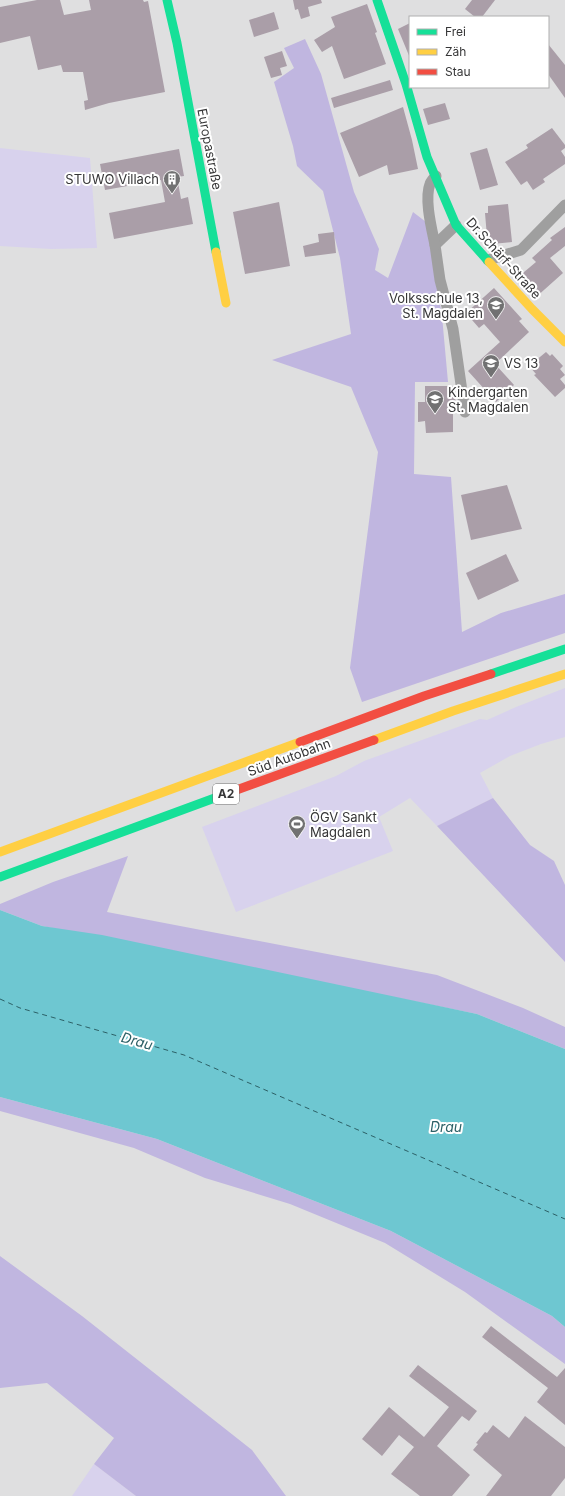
<svg xmlns="http://www.w3.org/2000/svg" width="565" height="1496" font-family="Inter,sans-serif">
	<style>
		.green { fill: #d8d2ed }
		.forest { fill: #c0b6e0 }
		.water { fill: #6ec7d1 }
		.lines { fill: none; stroke-linecap: round; stroke-linejoin: round }
		.ferry { stroke: #2c6066; stroke-width: 1; stroke-dasharray: 5 4; stroke-linecap: butt }
		.building { fill: #aa9ea8 }
		.street { stroke: #9f9f9f; stroke-width: 11 }
		.fast { stroke: #16e098; stroke-width: 9 }
		.slow { stroke: #ffcf43; stroke-width: 9 }
		.jam { stroke: #f24e42; stroke-width: 9 }
		.labels { text-anchor: middle; stroke-width: 4; stroke-linejoin: round; paint-order: stroke }
		.shield { fill: #fff; stroke: #727273; stroke-width: 1 }
		.shield-label { font-size: 12px; font-weight: bold; fill: #363637 }
		.street-label { font-size: 13px; fill: #363637; stroke: #fff }
		.poi-label { font-size: 13px; fill: #363637; stroke: #fff; text-anchor: start }
		.water-label { font-size: 14px; font-style: italic; fill: #2c6066; stroke: #fff }
	</style>
	<rect width="100%" height="100%" fill="#dfdfe0"/>
	<g class="green">
		<polygon points="0,148 90,158 97,248 51,249 0,246"/>
		<polygon points="565,688 565,737 541,744 510,756 480,773 493,798 437,826 410,798 379,817 393,851 236,912 202,827 336,776 364,761 480,719 487,720 516,707"/>
		<polygon points="94,1464 136,1496 72,1496"/>
	</g>
	<g class="forest">
		<polygon points="305,39 321,74 354,192 379,249 375,270 388,278 413,212 426,222 442,316 448,382 415,382 414,474 451,477 462,632 501,613 565,594 565,633 362,702 350,668 378,452 351,387 272,360 351,334 340,258 323,191 297,166 293,146 274,82 294,68 284,48"/>
		<polygon points="493,798 530,845 554,861 565,885 565,962 437,826"/>
		<polygon points="128,856 107,912 437,975 523,1008 565,1027 565,1049 477,1014 42,926 0,910 0,904 53,882"/>
		<polygon points="0,1097 157,1139 391,1231 552,1316 565,1327 565,1364 465,1292 385,1243 290,1204 205,1178 134,1148 0,1111"/>
		<polygon points="0,1256 82,1316 252,1450 286,1496 136,1496 94,1464 114,1438 47,1383 0,1388"/>
	</g>
	<polygon class="water" points="0,910 42,926 102,935 477,1014 565,1049 565,1327 552,1316 391,1231 157,1139 0,1097"/>
	<g class="lines">
		<polyline class="ferry" points="0,999 20,1008 184,1055 565,1219"/>
	</g>
	<g class="building">
		<polygon points="37,0 60,0 64,15 91,10 89,0 143,0 144,2 148,1 165,92 109,103 85,110 84,101 88,100 83,72 63,72 61,65 38,70 30,36 0,43 0,7"/>
		<polygon points="293,0 321,0 322,3 308,7 310,16 301,19 298,9 295,10"/>
		<polygon points="472,0 495,0 482,17 475,17 465,9"/>
		<polygon points="367,4 377,32 375,33 386,64 344,79 332,46 322,52 314,40 335,27 331,17"/>
		<polygon points="274,12 279,29 254,37 249,20"/>
		<polygon points="410,23 410,58 398,29"/>
		<polygon points="548,44 565,65 565,98 548,74"/>
		<polygon points="282,51 287,66 280,68 282,75 271,78 264,57"/>
		<polygon points="390,80 393,90 334,108 331,98"/>
		<polygon points="445,103 450,119 428,125 423,109"/>
		<polygon points="403,107 412,140 418,169 389,175 387,165 359,177 340,133"/>
		<polygon points="552,128 565,145 565,148 561,151 565,157 565,164 543,179 545,182 533,190 527,181 521,185 505,162 528,148 526,145"/>
		<polygon points="487,148 498,185 480,190 470,153"/>
		<polygon points="179,149 184,176 177,177 181,199 188,197 193,224 114,239 109,213 165,202 161,180 105,190 100,164"/>
		<polygon points="279,202 290,266 245,274 233,212"/>
		<polygon points="508,204 512,242 492,244 491,237 487,237 485,213 488,213 488,206"/>
		<polygon points="565,227 565,246 550,258 563,273 535,298 517,278 536,262 532,258 552,240 550,238"/>
		<polygon points="334,232 336,253 305,257 303,246 319,242 318,234"/>
		<polygon points="494,288 522,319 519,321 529,332 495,364 514,385 496,402 468,371 500,342 484,324 479,328 466,313"/>
		<polygon points="546,352 550,356 552,354 563,366 560,369 565,375 560,379 565,385 565,388 555,397 534,375 536,374 529,366"/>
		<polygon points="425,386 454,386 456,407 453,407 453,432 426,433 425,421 418,422 418,402 425,402"/>
		<polygon points="507,485 522,529 471,540 461,495"/>
		<polygon points="506,554 519,581 478,600 466,573"/>
		<polygon points="491,1326 557,1377 565,1368 565,1425 537,1402 548,1388 482,1337"/>
		<polygon points="418,1365 477,1411 469,1421 462,1416 437,1446 470,1475 452,1496 420,1496 391,1474 414,1447 399,1435 382,1456 362,1439 389,1407 424,1437 449,1407 409,1376"/>
		<polygon points="525,1416 565,1447 565,1478 551,1496 486,1496 502,1475 473,1450 478,1444 476,1443 485,1432 487,1433 493,1425 509,1438"/>
	</g>
	<g class="lines">
		<g class="street">
			<polyline points="456,225 435,245 440,280 453,329 465,412"/>
			<path d="M435 245C432 230 424 199 430 184 431 181 434 178 436 176"/>
			<polyline points="488,260 521,250 565,205"/>
		</g>
		<g class="fast">
			<polyline points="167,0 177,43 216,252"/>
			<polyline points="377,0 406,84 427,157 456,225 489,262"/>
			<polyline points="491,674 565,649"/>
			<polyline points="0,877 231,792"/>
		</g>
		<g class="slow">
			<polyline points="216,252 226,303"/>
			<polyline points="489,262 532,309 565,342"/>
			<polyline points="374,740 453,711 565,674"/>
			<polyline points="0,852 300,742"/>
		</g>
		<g class="jam">
			<polyline points="300,742 424,696 491,674"/>
			<polyline points="231,792 374,740"/>
		</g>
	</g>
	<defs>
		<g id="building-pin" transform="scale(0.9)"><path d="M0 17L-7.5 6A9.5 9.5 0 1 1 7.5 6Z" fill="#717172" stroke="#fff"/><path d="M-4-6H4V6H1V3H-1V6H-4ZM-2.5-4.3h1.7v1.8h-1.7ZM.8-4.3h1.7v1.8H.8ZM-2.5-1h1.7V.8h-1.7ZM.8-1h1.7V.8H.8Z" fill="#fff"/></g>
		<g id="school-pin" transform="scale(0.9)"><path d="M0 17L-7.5 6A9.5 9.5 0 1 1 7.5 6Z" fill="#717172" stroke="#fff"/><path d="M0-5L7-2L0 1L-7-2ZM-4 1L0 2.5L4 1V4Q0 6-4 4Z" fill="#fff"/></g>
		<g id="stadium-pin" transform="scale(0.9)"><path d="M0 17L-7.5 6A9.5 9.5 0 1 1 7.5 6Z" fill="#717172" stroke="#fff"/><path d="M0-5a6.5 5 0 1 0 0 10a6.5 5 0 1 0 0-10ZM-3.5-1.8h7v3.6h-7Z" fill="#fff"/></g>
	</defs>
	<g fill-rule="evenodd">
		<use href="#building-pin" x="172" y="179"/>
		<use href="#school-pin" x="496" y="305"/>
		<use href="#school-pin" x="491" y="363"/>
		<use href="#school-pin" x="435" y="399"/>
		<use href="#stadium-pin" x="297" y="824"/>
	</g>
	<g class="labels">
		<rect class="shield" x="213" y="784" width="26" height="20" rx="3"/>
		<g class="shield-label">
			<text x="226" y="798">A2</text>
		</g>
		<g class="street-label">
			<text transform="translate(210 149) rotate(79)" y="5">Europastraße</text>
			<text transform="translate(504 258) rotate(48)" y="5">Dr.Schärf-Straße</text>
			<text transform="translate(289 757) rotate(-20)" y="5">Süd Autobahn</text>
		</g>
		<g class="poi-label">
			<text x="159" y="184" text-anchor="end">STUWO Villach</text>
			<text x="483" y="303" text-anchor="end">Volksschule 13,<tspan x="483" dy="15">St. Magdalen</tspan></text>
			<text x="504" y="368">VS 13</text>
			<text x="448" y="397">Kindergarten<tspan x="448" dy="15">St. Magdalen</tspan></text>
			<text x="310" y="822">ÖGV Sankt<tspan x="310" dy="15">Magdalen</tspan></text>
		</g>
		<g class="water-label">
			<text transform="translate(137 1041) rotate(16)" y="5">Drau</text>
			<text x="446" y="1132">Drau</text>
		</g>
	</g>
	<rect x="409" y="16" width="140" height="72" fill="#ffffff" stroke="#afafaf"/>
	<rect x="417" y="29" width="20" height="6" fill="#16e098" stroke="#afafaf"/>
	<text x="445" y="36" font-size="12" fill="#363637">Frei</text>
	<rect x="417" y="49" width="20" height="6" fill="#ffcf43" stroke="#afafaf"/>
	<text x="445" y="56" font-size="12" fill="#363637">Zäh</text>
	<rect x="417" y="69" width="20" height="6" fill="#f24e42" stroke="#afafaf"/>
	<text x="445" y="76" font-size="12" fill="#363637">Stau</text>
</svg>
